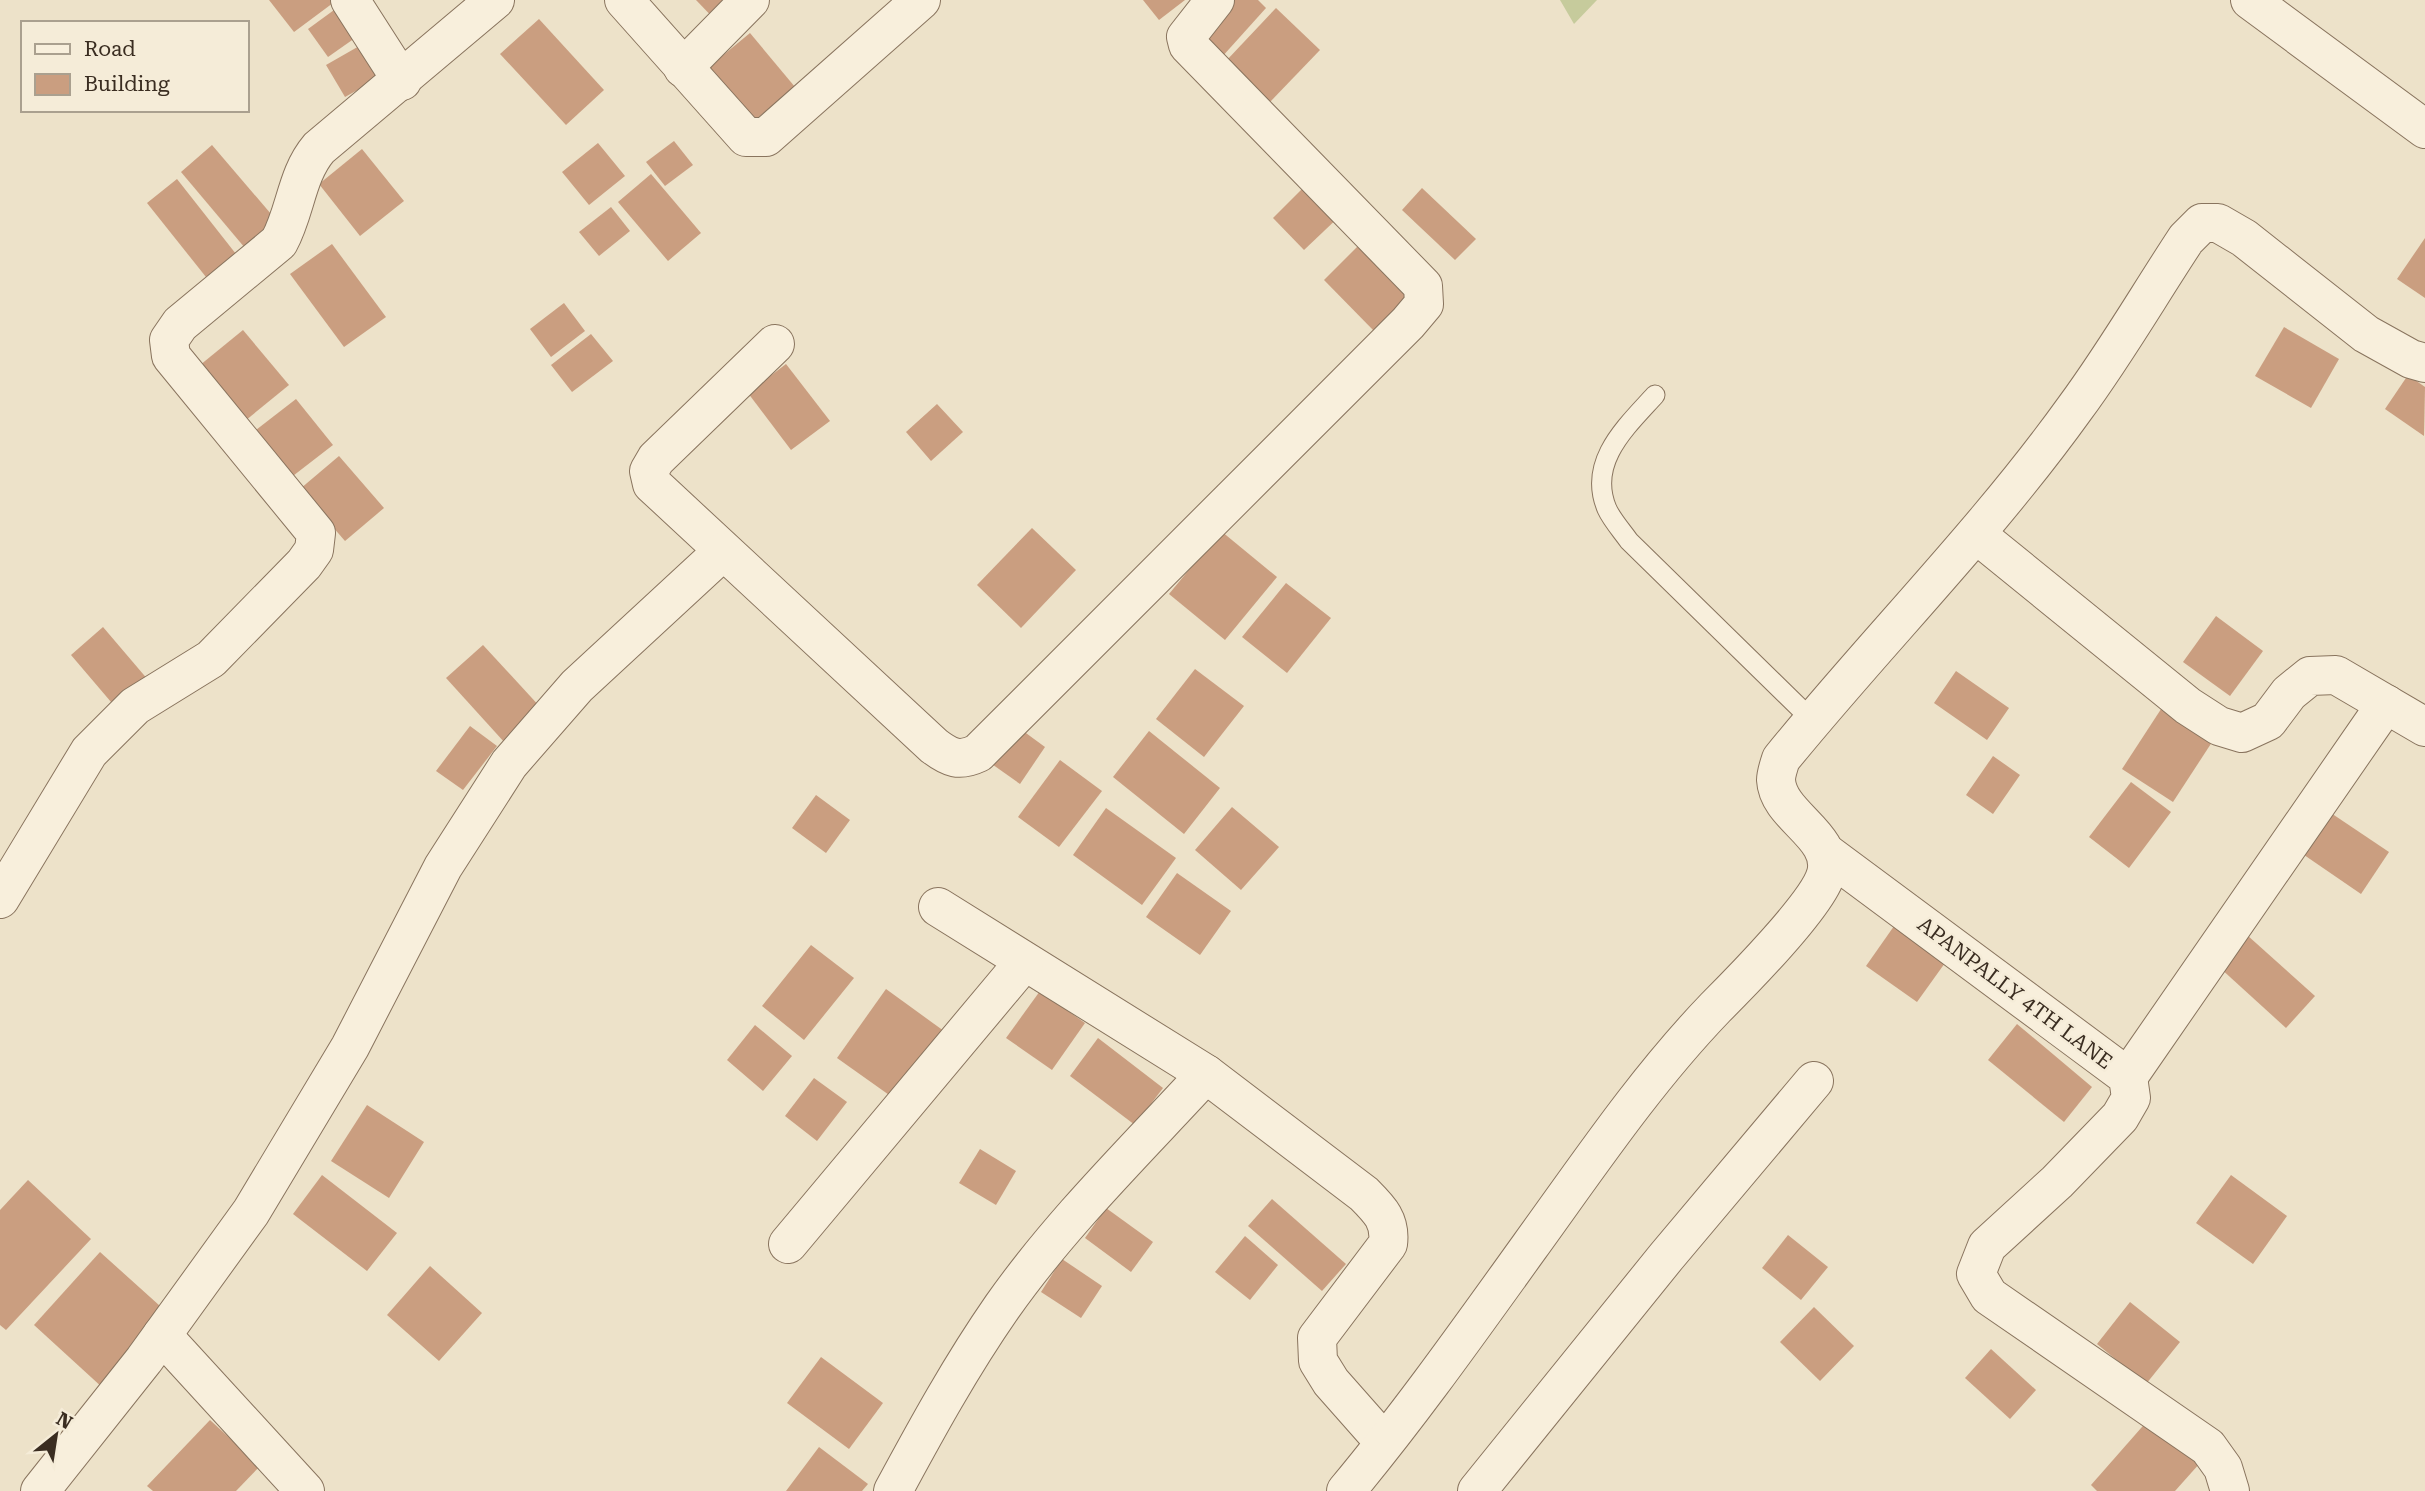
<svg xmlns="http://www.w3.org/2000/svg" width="2425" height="1491" font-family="'Roboto Serif',serif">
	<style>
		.green { fill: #c6cb9c }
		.building { fill: #ca9e80 }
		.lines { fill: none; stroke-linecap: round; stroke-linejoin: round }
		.service-casing { stroke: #89745e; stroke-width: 21 }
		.minor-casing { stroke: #89745e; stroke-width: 40 }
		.service { stroke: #f8efdc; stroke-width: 19 }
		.minor { stroke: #f8efdc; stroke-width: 38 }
		.labels { text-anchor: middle; stroke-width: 5; stroke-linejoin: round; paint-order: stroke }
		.street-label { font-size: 21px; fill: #3a2d21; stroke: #f5ecd8 }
	</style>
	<rect width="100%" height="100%" fill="#ede2c9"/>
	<polygon class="green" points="1560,0 1597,0 1574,24"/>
	<g class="building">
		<polygon points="269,0 337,0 294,32"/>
		<polygon points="696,0 748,0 721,26"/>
		<polygon points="1143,0 1185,0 1159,20"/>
		<polygon points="1218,0 1258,0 1266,8 1221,58 1191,30"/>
		<polygon points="345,2 365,31 328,57 308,29"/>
		<polygon points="1276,8 1320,50 1269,103 1226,61"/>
		<polygon points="539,19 604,90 566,125 500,54"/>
		<polygon points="750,33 795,87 749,125 704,71"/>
		<polygon points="368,41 386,74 345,97 326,65"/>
		<polygon points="674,141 693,165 665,186 646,162"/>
		<polygon points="598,143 625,176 589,205 562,172"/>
		<polygon points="212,145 277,221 245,248 181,172"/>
		<polygon points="362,149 404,201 360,236 319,184"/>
		<polygon points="651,174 701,233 668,261 618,202"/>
		<polygon points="177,179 236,254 206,277 147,203"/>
		<polygon points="1310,181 1343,213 1304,250 1273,218"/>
		<polygon points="1422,188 1476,239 1455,260 1402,210"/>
		<polygon points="611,207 630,231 599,256 579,232"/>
		<polygon points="2425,238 2425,298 2397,279"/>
		<polygon points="1362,242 1412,294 1374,331 1324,280"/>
		<polygon points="332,244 386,317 344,347 290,274"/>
		<polygon points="564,303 585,331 551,357 530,329"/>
		<polygon points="2284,327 2339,359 2311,408 2255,376"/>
		<polygon points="243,330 289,385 240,425 194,370"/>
		<polygon points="591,334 613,361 572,392 551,365"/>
		<polygon points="786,364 830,421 791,450 748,393"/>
		<polygon points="2408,375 2425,387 2424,436 2385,409"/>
		<polygon points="296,399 333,445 289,479 252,433"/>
		<polygon points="937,404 963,432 931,461 906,432"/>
		<polygon points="339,456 384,508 345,541 300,489"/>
		<polygon points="1032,528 1076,570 1021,628 977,585"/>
		<polygon points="1221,531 1277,577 1225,640 1169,594"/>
		<polygon points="1286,583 1331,618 1287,673 1242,637"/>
		<polygon points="2216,616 2263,651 2230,696 2183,662"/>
		<polygon points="103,627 149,681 117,709 71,655"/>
		<polygon points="483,645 542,709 505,743 446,678"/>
		<polygon points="1195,669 1244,706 1204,757 1156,719"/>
		<polygon points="1956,671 2009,708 1987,740 1934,703"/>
		<polygon points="2165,703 2216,736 2173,802 2122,769"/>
		<polygon points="1015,725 1045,747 1020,784 989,762"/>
		<polygon points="470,726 497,746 463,790 436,771"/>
		<polygon points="1149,731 1220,788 1184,834 1113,777"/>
		<polygon points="1993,756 2020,775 1993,814 1966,795"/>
		<polygon points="1060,760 1102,791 1059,847 1018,817"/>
		<polygon points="2131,782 2171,812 2129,868 2089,837"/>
		<polygon points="816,795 850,820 826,853 792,828"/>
		<polygon points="2319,805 2389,852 2361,894 2291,846"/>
		<polygon points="1232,807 1279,847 1241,890 1195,850"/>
		<polygon points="1106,808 1176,858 1142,905 1073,855"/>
		<polygon points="1177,873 1231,911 1200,955 1146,917"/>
		<polygon points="1899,919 1950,956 1917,1002 1866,966"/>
		<polygon points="2247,935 2315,996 2286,1028 2219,967"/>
		<polygon points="811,945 854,978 804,1040 762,1006"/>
		<polygon points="886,989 948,1034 899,1102 837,1058"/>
		<polygon points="1040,991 1085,1023 1052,1070 1006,1038"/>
		<polygon points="2017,1024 2092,1087 2064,1122 1988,1060"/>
		<polygon points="755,1025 792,1056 763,1091 727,1060"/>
		<polygon points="1098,1038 1163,1088 1135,1125 1070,1076"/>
		<polygon points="814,1078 847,1102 817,1141 785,1116"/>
		<polygon points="367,1105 424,1142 389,1198 331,1161"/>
		<polygon points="980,1149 1016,1171 996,1205 959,1183"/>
		<polygon points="322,1175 397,1233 367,1271 293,1214"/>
		<polygon points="2231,1175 2287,1216 2253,1264 2196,1223"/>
		<polygon points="28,1180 91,1239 6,1330 0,1325 0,1210"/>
		<polygon points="1272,1199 1346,1264 1322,1291 1248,1226"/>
		<polygon points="1106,1208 1153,1242 1131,1272 1085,1238"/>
		<polygon points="1788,1235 1828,1267 1801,1300 1762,1268"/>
		<polygon points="1245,1236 1278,1265 1250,1300 1215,1272"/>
		<polygon points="100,1252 170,1315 104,1389 34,1325"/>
		<polygon points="1062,1259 1102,1286 1081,1318 1041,1292"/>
		<polygon points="430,1266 482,1313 439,1361 387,1315"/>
		<polygon points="2130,1302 2180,1342 2146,1384 2097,1344"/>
		<polygon points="1814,1307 1854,1346 1820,1381 1780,1342"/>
		<polygon points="1991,1349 2036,1390 2010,1419 1965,1378"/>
		<polygon points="821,1357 883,1403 849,1449 787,1403"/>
		<polygon points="2149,1419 2200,1463 2175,1491 2097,1491 2091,1485"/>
		<polygon points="210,1420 260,1466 236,1491 153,1491 147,1486"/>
		<polygon points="819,1447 868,1484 862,1491 786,1491"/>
	</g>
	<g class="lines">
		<g class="service-casing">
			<path id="service" d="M1655 395C1626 427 1587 462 1607 509 1612 520 1622 531 1629 541L1813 721"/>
		</g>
		<g class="minor-casing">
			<g id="minor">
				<polyline points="350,0 402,81"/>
				<polyline points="624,0 746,137 766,137 921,0"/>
				<polyline points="2250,0 2425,129"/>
				<polyline points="683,68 750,0"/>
				<path d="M775 344 656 459 649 471 652 484 934 746C950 758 959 762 978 753L1408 323 1424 304 1423 286 1188 45 1186 37 1215 0"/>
				<polyline points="1976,534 2188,706 2219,726 2242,733 2268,721 2289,693 2310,676 2336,675 2425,727"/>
				<polyline points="1825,852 2128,1077 2131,1098 2120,1117 2057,1182 1987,1246 1976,1274 1989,1296 2208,1447 2223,1468 2230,1491"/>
				<path d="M0 899 89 752 135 706 211 659 304 564 314 550 316 533 171 356 169 340 180 324 279 242C296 211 296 175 319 148L495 0"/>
				<path d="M938 907 1206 1074 1364 1194C1380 1210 1391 1221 1388 1244L1317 1338 1318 1361 1331 1382 1384 1442"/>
				<polyline points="2128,1077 2386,704"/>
				<polyline points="788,1244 1024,962"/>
				<polyline points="162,1335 305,1491"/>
				<polyline points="40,1491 144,1360 251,1212 350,1047 443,867 509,764 577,686 722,552"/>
				<path d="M893 1491C927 1428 961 1366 1002 1307 1061 1223 1137 1149 1206 1074"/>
				<path d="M1346 1491C1411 1413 1471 1328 1530 1246 1590 1163 1645 1081 1715 1008 1740 983 1818 904 1826 874 1836 835 1778 817 1776 780 1776 774 1779 765 1781 759 1877 641 1986 532 2075 408 2115 354 2149 295 2186 239L2202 223H2218L2244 238 2366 334 2411 359 2425 363"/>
				<polyline points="1477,1491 1666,1257 1814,1081"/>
			</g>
		</g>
		<use href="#service" class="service"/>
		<use href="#minor" class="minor"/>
	</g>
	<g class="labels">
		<g class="street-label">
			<text transform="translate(2015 993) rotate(37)" y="7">APANPALLY 4TH LANE</text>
		</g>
	</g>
	<rect x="21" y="21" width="228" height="91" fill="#f5ecd8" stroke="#aaa08f" stroke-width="2"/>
	<rect x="35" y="44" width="35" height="10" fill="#f8efdc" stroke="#aaa08f" stroke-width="2"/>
	<text x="84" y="56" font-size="21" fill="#3a2d21">Road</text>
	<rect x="35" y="74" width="35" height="21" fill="#ca9e80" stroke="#aaa08f" stroke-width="2"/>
	<text x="84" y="91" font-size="21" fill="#3a2d21">Building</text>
	<g transform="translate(56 1435) rotate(30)" stroke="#f5ecd8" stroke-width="5" paint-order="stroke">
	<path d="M0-5L12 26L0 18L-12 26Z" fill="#3a2d21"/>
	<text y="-10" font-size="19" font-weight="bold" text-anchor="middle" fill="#3a2d21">N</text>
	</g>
</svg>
